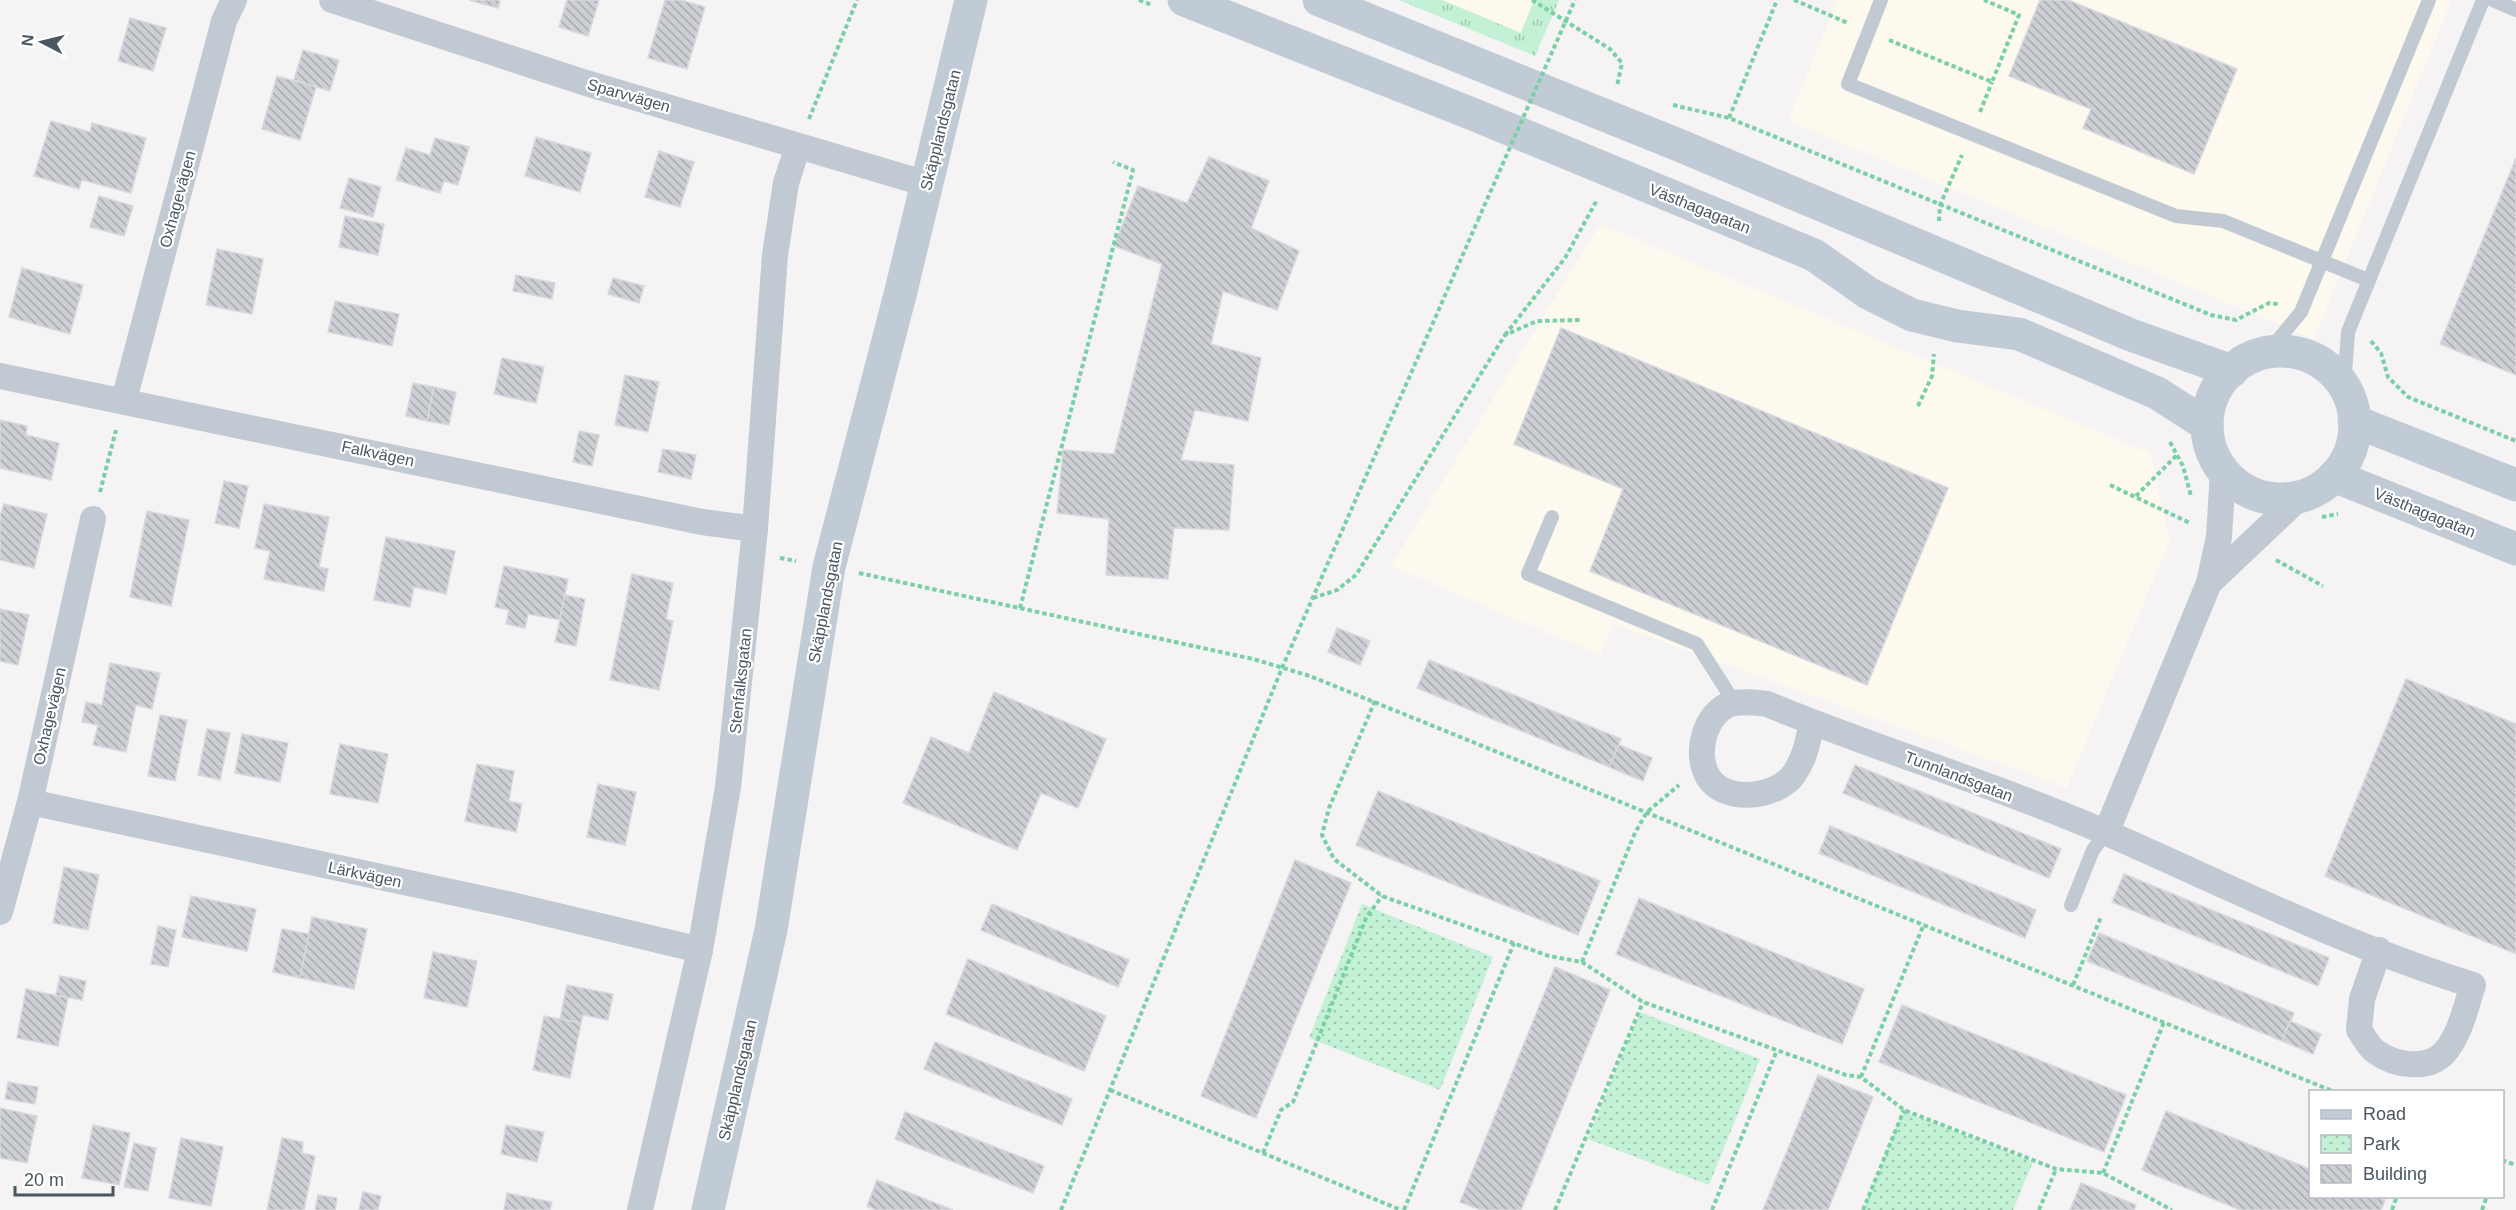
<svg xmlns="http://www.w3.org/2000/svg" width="2516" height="1210" font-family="Helvetica,sans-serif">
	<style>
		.commercial { fill: #fdf9ef }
		.grass { fill: url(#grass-tufts) }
		.park { fill: url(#park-dots) }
		.building { fill: url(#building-back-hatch); stroke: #d7d9de; stroke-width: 1.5 }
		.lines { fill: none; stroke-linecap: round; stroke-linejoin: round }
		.path { stroke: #7ad0a6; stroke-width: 4; stroke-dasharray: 4.5 3; stroke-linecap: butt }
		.lane { stroke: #c1cad2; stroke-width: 14 }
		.street { stroke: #c1cad2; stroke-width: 26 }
		.secondary { stroke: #c1cbd6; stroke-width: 33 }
		.path-bridge { stroke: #7ad0a6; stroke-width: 4; stroke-dasharray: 4.5 3; stroke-linecap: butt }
		.labels { text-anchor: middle; stroke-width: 4.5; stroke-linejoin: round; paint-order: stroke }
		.street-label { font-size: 16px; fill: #4a5661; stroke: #fff }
	</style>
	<defs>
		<pattern id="grass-tufts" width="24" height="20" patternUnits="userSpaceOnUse" patternTransform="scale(1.5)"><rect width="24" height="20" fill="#c3f1d5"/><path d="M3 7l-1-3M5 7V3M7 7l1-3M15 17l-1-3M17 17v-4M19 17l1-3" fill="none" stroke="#a0c6b0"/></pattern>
		<pattern id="park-dots" width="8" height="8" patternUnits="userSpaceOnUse" patternTransform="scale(1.5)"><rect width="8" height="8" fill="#c3f1d5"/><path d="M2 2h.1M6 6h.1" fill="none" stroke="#a0c6b0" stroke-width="1.8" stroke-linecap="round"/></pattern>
		<pattern id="building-back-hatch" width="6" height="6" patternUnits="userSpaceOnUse" patternTransform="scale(1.5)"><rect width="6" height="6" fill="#cdcfd5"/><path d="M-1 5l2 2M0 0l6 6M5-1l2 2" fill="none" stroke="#a8abb0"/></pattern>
	</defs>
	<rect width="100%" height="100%" fill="#f5f3f3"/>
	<g class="commercial">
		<polygon points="1442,0 1534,0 1521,33"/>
		<polygon points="1837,0 2452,0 2314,339 1788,121"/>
		<polygon points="1600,224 2150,453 2170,540 2067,788 1614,624 1600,655 1391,566"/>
	</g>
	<polygon class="grass" points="1399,0 1442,0 1521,33 1534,0 1559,0 1535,56"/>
	<g class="park">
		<polygon points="1362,904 1493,957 1440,1090 1309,1038"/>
		<polygon points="1640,1012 1760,1059 1709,1185 1588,1139"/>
		<polygon points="1903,1111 2033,1162 2013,1210 1863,1210"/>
	</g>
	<g class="building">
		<polygon points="469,0 500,0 498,8"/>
		<polygon points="567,0 599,0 588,36 559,27"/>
		<polygon points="665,0 681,0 705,7 687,69 648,58"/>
		<polygon points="2040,0 2068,0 2237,69 2194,174 2083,128 2091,109 2009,76"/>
		<polygon points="130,18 166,28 153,71 118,61"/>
		<polygon points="303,50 339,60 330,91 294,80"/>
		<polygon points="277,76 316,87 300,140 262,129"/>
		<polygon points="51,121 90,132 92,123 146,138 131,193 82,180 79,189 34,176"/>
		<polygon points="536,137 591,153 580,192 525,176"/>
		<polygon points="435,138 469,147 458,185 444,181 440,193 396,180 406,148 430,155"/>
		<polygon points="659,151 694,162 680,207 645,197"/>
		<polygon points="1209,157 1269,181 1251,228 1299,251 1277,310 1223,291 1211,344 1261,358 1248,421 1195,410 1181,460 1234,465 1229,530 1174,528 1168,579 1106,575 1109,519 1057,513 1063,450 1114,454 1162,264 1114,246 1138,186 1187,203"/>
		<polygon points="2516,158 2516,375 2440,344"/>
		<polygon points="349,178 381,187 373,217 340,208"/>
		<polygon points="99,196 133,206 124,236 90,227"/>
		<polygon points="345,216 384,224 378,255 339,247"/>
		<polygon points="217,249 263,259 252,314 206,305"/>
		<polygon points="22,268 83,285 70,334 9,317"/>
		<polygon points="516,275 555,283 552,299 513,291"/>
		<polygon points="613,278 644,286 639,303 608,294"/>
		<polygon points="335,301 399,314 392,346 328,332"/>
		<polygon points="1561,328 1948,488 1867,685 1590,571 1623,489 1514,444"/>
		<polygon points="502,358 544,367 536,403 494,394"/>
		<polygon points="625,375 659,382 648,432 615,425"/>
		<polygon points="413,383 434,387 427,421 406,416"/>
		<polygon points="434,387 456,392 449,425 427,421"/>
		<polygon points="0,420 27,426 26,435 59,443 51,480 0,468"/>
		<polygon points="579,431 599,435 592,466 573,462"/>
		<polygon points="663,449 696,455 691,479 658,472"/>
		<polygon points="224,481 248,486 239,528 215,523"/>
		<polygon points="4,504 47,514 34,568 0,560 0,516"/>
		<polygon points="264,504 329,517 319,567 328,569 324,591 264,579 270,551 255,548"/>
		<polygon points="147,511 189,520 171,606 130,597"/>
		<polygon points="386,537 455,551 446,594 414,587 410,607 374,600"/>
		<polygon points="504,566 568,579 560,620 528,614 525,628 506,624 509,610 495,607"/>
		<polygon points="632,574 673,583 666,619 673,621 659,690 610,680"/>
		<polygon points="565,595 585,599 576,646 555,642"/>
		<polygon points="0,609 29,615 18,665 0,661"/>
		<polygon points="1337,628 1370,641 1360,665 1328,652"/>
		<polygon points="1429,660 1621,739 1609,767 1417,688"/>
		<polygon points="110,663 160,673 152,709 136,705 126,752 93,745 98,725 82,722 86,702 102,705"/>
		<polygon points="2406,679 2516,724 2516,954 2325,876"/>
		<polygon points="994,692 1106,739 1078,808 1041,793 1017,850 903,803 931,737 969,753"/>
		<polygon points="160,715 187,720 175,781 148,776"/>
		<polygon points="207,729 230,733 220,780 198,775"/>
		<polygon points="242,734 288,743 280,782 235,773"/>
		<polygon points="340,744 388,754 378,803 330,794"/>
		<polygon points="1619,745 1652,758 1643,781 1609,767"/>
		<polygon points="477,764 514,771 509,801 522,804 516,832 465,821"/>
		<polygon points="1855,765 2061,849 2049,878 1843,793"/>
		<polygon points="598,784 636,792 625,845 587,837"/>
		<polygon points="1378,791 1600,881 1578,935 1356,845"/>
		<polygon points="1830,826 2036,910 2025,938 1819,853"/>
		<polygon points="1295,860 1351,883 1256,1118 1201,1096"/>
		<polygon points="64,867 99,875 88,930 53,923"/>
		<polygon points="2124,874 2329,958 2318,986 2112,902"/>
		<polygon points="191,896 256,909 247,951 182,937"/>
		<polygon points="1639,898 1864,989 1842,1044 1616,954"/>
		<polygon points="992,904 1129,960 1118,987 981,930"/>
		<polygon points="312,917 367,929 354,989 300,978"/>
		<polygon points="158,926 176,930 168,967 151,964"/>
		<polygon points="282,929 309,934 300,978 273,972"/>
		<polygon points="2099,933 2294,1013 2282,1041 2087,961"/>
		<polygon points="433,952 477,961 467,1007 424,998"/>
		<polygon points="968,959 1106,1016 1084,1071 946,1014"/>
		<polygon points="1555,967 1610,990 1521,1210 1481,1210 1460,1202"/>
		<polygon points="60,976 86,981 82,1000 56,995"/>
		<polygon points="567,985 613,994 608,1020 583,1015 581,1023 560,1019"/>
		<polygon points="26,989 68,998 58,1046 17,1038"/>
		<polygon points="1902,1005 2126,1095 2104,1152 1879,1062"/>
		<polygon points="544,1016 581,1023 570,1078 533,1070"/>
		<polygon points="2290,1021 2321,1034 2313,1054 2282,1041"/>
		<polygon points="935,1042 1072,1099 1062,1125 924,1069"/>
		<polygon points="1818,1075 1873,1097 1828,1210 1763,1210"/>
		<polygon points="8,1082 38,1087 35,1104 5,1099"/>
		<polygon points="0,1108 37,1116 27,1163 0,1158"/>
		<polygon points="2166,1111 2310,1169 2310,1196 2378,1196 2385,1200 2381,1210 2240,1210 2142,1170"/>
		<polygon points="905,1112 1044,1166 1033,1193 895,1139"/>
		<polygon points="93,1125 130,1133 119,1185 82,1178"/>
		<polygon points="506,1125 544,1132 537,1162 501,1154"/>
		<polygon points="181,1138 223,1147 211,1206 169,1198"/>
		<polygon points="282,1138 303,1142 302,1153 315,1156 304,1210 267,1210"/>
		<polygon points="134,1143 156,1148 148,1191 124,1187"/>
		<polygon points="877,1180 953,1210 876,1210 867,1206"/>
		<polygon points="2081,1183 2136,1205 2134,1210 2070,1210"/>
		<polygon points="363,1192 381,1196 378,1210 359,1210"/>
		<polygon points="507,1193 552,1202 550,1210 504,1210"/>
		<polygon points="318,1195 337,1198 335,1210 315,1210"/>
	</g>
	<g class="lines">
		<g class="path">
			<polyline points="1139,0 1152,5"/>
			<polyline points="1532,0 1610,49 1622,63 1617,86"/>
			<polyline points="1794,0 1848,23"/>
			<polyline points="1889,40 1992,82 2019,15 1984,0"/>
			<polyline points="1673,105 1729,118 2211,315 2236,320 2269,303 2278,304"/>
			<polyline points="1980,112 1992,82"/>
			<polyline points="1729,118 1777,0"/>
			<polyline points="809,119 857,0"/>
			<polyline points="1939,221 1940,205 1962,155"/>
			<polyline points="1505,335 1565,258 1597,200"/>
			<polyline points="2371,341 2381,353 2388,377 2408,397 2516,441"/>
			<polyline points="1918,406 1932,376 1934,354"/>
			<polyline points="2170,442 2183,466 2191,496"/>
			<polyline points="2110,485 2190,523"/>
			<polyline points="100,492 116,430"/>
			<polyline points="2136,496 2177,455"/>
			<polyline points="2322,517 2338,514"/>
			<polyline points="780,558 796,561"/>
			<polyline points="2276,560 2323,586"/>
			<polyline points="859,573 1253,659 1310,676 2335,1092"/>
			<polyline points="1313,598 1337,590 1356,575 1505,335 1537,321 1580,320"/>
			<polyline points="1020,608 1133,170 1113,162"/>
			<polyline points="1375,701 1329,808 1322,835 1334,859 1382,896 1549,956 1582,962 1643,1002 1846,1075 1861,1077 1904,1110 2056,1169 2103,1173 2172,1210"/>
			<polyline points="1582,962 1635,833 1647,812 1679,785"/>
			<polyline points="2073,985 2101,917"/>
			<polyline points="1861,1077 1924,924"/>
			<polyline points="1110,1090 1401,1210"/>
			<polyline points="1263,1153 1281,1110 1293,1102 1366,918 1382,896"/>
			<polyline points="2502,1160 2516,1165"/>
			<polyline points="2103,1173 2164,1022"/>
			<polyline points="1061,1210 1282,668 1478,220"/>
			<polyline points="1404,1210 1514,943"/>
			<polyline points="1555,1210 1643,1002"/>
			<polyline points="1712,1210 1777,1050"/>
			<polyline points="1863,1210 1904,1110"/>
			<polyline points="2039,1210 2056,1169"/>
			<polyline points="2392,1210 2397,1196"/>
			<polyline points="2482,1210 2487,1196"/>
		</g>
		<g class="lane">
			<polyline points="1881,0 1848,84 2176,216 2223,221 2368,280"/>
			<polyline points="2493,0 2516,10"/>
			<polyline points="2268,352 2301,312 2429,0"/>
			<polyline points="2344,387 2348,332 2483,0"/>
			<polyline points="1552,517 1528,574 1697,644 1734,702"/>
			<polyline points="2071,905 2093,850 2106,833"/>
		</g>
		<g class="street">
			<polyline points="332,0 586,83 927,184"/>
			<polyline points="0,376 702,522 755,529"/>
			<polyline points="124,400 224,21 234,0"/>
			<polyline points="2209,583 2300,497"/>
			<path d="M1812 723C1808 741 1805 758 1794 774 1778 796 1736 802 1715 785 1690 764 1703 708 1735 703 1745 701 1757 703 1767 704 1879 750 1996 785 2107 833 2228 886 2347 946 2473 985 2466 1006 2460 1036 2444 1053 2427 1071 2394 1065 2376 1052 2369 1047 2364 1037 2359 1030L2362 999 2379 950"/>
			<polyline points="30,802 507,904 700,950"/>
			<polyline points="2106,833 2209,583 2219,537 2223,471"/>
			<polyline points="0,912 30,802 93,519"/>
			<polyline points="640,1210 700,950 728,787 755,529 775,255 786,183 798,146"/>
		</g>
		<g class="secondary">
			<polyline points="1184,0 1475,115 1814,255 1868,293 1912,315 1957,326 2019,334 2157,393 2207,425"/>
			<polyline points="1319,0 1681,146 2131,335 2232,371"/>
			<circle cx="2281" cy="425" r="74"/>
			<polyline points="2354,421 2516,485"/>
			<polyline points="2334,476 2516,549"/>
			<polyline points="708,1210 771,930 829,567 900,295 971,0"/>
		</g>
		<polyline class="path-bridge" points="1478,220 1575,0"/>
	</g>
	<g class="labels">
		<g class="street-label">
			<text transform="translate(629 95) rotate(16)" y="6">Sparvvägen</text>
			<text transform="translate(940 130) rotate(-76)" y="6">Skäpplandsgatan</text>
			<text transform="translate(177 199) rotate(-75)" y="6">Oxhagevägen</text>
			<text transform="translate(1700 208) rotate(22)" y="6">Västhagagatan</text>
			<text transform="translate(378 453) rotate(12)" y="6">Falkvägen</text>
			<text transform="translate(2425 512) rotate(22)" y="6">Västhagagatan</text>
			<text transform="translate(825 602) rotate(-79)" y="6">Skäpplandsgatan</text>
			<text transform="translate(740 681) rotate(-84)" y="6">Stenfalksgatan</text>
			<text transform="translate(49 716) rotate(-77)" y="6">Oxhagevägen</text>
			<text transform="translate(1959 776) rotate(21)" y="6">Tunnlandsgatan</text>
			<text transform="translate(365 874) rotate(12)" y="6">Lärkvägen</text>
			<text transform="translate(737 1080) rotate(-77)" y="6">Skäpplandsgatan</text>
		</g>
	</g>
	<rect x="2309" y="1090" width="195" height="108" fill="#ffffff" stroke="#b7bbc0" stroke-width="1.5"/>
	<rect x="2321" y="1110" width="30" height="9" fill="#c1cbd6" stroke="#b7bbc0" stroke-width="1.5"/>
	<text x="2363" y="1120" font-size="18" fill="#4a5661">Road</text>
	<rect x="2321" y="1135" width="30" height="18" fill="url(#park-dots)" stroke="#b7bbc0" stroke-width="1.5"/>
	<text x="2363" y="1150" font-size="18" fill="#4a5661">Park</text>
	<rect x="2321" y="1165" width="30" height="18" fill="url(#building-back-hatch)" stroke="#b7bbc0" stroke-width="1.5"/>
	<text x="2363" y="1180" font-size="18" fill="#4a5661">Building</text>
	<g transform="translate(42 42) rotate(277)" stroke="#ffffff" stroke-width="4.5" paint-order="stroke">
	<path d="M0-4.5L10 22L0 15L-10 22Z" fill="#4a5661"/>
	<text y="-9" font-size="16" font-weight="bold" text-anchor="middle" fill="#4a5661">N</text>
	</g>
	<path d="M15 1186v9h98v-9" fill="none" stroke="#4a5661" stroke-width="3"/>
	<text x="24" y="1186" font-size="18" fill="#4a5661" stroke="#ffffff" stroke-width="4.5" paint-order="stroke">20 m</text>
</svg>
